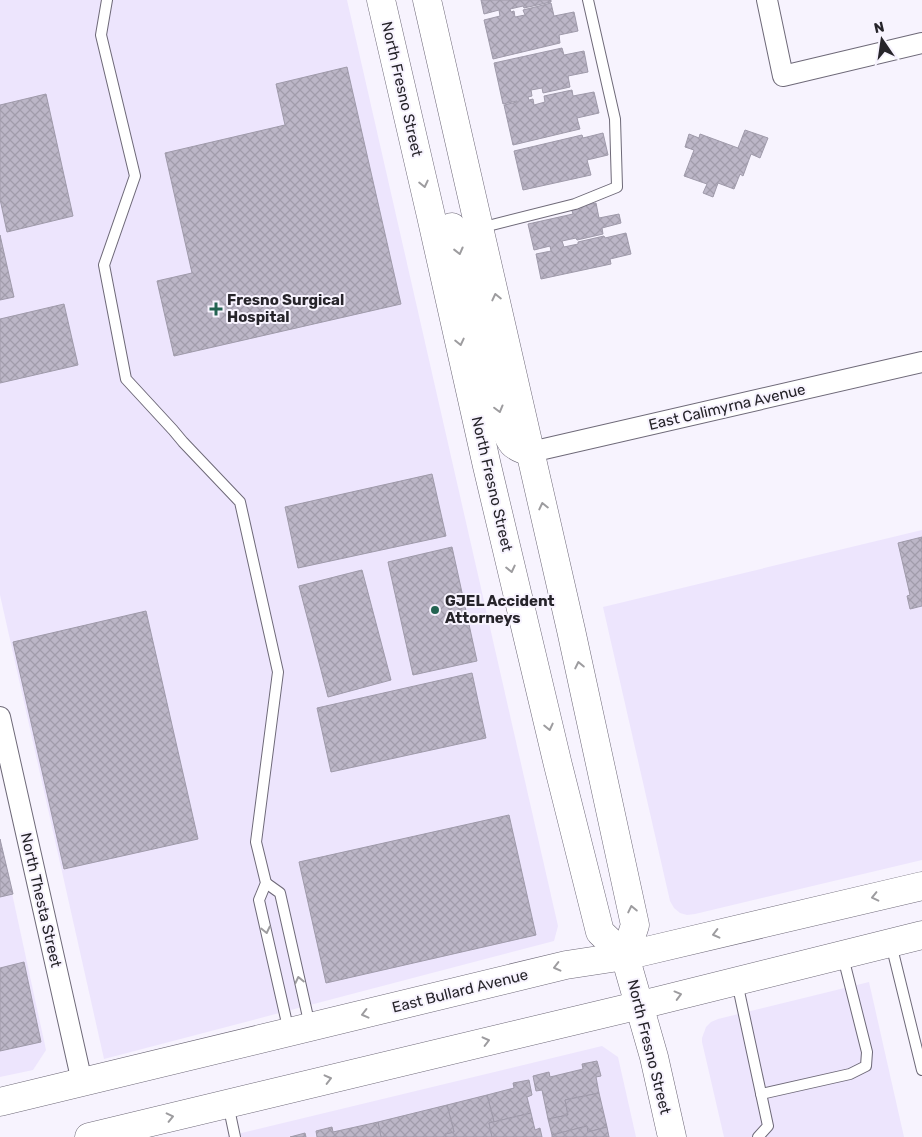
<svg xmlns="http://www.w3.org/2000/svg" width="922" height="1137" font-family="Rubik,sans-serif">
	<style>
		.built { fill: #ede5fd }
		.building { fill: url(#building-cross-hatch); stroke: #9f9aaa }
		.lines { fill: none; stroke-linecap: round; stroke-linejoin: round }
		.service-casing { stroke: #6e6978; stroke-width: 12 }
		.minor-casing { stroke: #6e6978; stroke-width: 22 }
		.secondary-casing { stroke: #6e6978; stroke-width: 29 }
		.primary-casing { stroke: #6e6978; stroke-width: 29 }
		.service { stroke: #fff; stroke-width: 10 }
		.minor { stroke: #fff; stroke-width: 20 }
		.secondary { stroke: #fff; stroke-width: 28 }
		.primary { stroke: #fff; stroke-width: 28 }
		.oneway { stroke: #9d9c9f }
		.poi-dot { fill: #236351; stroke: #f7f3fe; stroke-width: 2 }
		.labels { text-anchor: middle; stroke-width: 4; stroke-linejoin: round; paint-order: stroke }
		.street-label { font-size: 15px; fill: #26242a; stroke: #f7f3fe }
		.poi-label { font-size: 15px; font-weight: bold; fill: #26242a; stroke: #f7f3fe; text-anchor: start }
	</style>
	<defs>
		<pattern id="building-cross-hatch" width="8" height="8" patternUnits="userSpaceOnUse" patternTransform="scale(1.25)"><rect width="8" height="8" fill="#bcb6c7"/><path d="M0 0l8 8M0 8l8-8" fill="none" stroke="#a19cab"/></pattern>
	</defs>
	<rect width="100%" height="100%" fill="#f7f3fe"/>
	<g class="built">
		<polygon points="0,0 347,0 558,926 554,941 104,1059 0,595"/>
		<polygon points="922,530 922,860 695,914 687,915 680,913 674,908 670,901 603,607"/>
		<polygon points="0,838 46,1050 33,1070 0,1077"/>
		<polygon points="869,982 904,1137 724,1137 702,1042 702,1038 706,1027 711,1022 718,1019"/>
		<polygon points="602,1046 618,1057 636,1137 225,1137"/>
	</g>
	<g class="building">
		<polygon points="481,0 551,0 551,2 524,8 523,6 510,9 511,12 514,11 515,17 525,15 523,10 551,3 554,16 574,12 578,31 559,35 560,43 493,59 484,20 500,16 499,10 484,14"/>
		<polygon points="562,48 564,55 584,51 588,72 568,76 570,87 543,93 542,88 531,90 532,96 528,97 529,100 533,99 534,105 545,102 544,96 572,90 573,96 594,92 599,113 577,118 580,129 513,145 504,105 517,102 517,101 503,104 494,63"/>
		<polygon points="347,67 401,304 174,356 157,281 192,273 165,153 285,125 276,84"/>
		<polygon points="46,94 73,216 7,232 0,199 0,105"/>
		<polygon points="745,130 768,138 760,158 751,154 743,176 740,174 734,189 718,183 713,197 703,193 707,184 684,176 694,150 685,147 689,134 699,138 700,134 738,148"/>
		<polygon points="603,133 608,155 587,160 591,175 523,190 514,151 582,135 583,138"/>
		<polygon points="596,203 599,218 619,214 621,223 602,228 603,234 577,240 576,238 562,241 564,247 578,244 578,242 604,236 605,238 626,233 631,254 610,259 611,264 541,279 536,254 551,251 550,246 534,250 528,224 573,214 571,208"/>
		<polygon points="0,235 14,297 0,300"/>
		<polygon points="64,304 78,365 0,383 0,319"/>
		<polygon points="432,474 446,536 298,568 285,507"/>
		<polygon points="922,537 922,606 910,609 907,596 910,595 898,543"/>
		<polygon points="452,547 477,661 413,675 388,562"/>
		<polygon points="362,570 391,680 328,697 299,586"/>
		<polygon points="146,611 198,839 64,869 13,642"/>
		<polygon points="472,673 486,738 331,772 317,708"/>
		<polygon points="509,815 536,935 326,983 299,862"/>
		<polygon points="0,839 13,894 0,897"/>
		<polygon points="24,962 41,1042 0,1051 0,968"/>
		<polygon points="597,1061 601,1076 596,1077 599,1093 565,1100 568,1115 548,1119 542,1090 536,1091 533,1076 549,1072 550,1077 583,1069 582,1064"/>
		<polygon points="529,1080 532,1095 527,1097 531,1113 494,1122 487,1095 514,1088 513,1083"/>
		<polygon points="599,1093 607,1127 588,1132 587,1126 552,1135 548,1119 568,1115 565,1100"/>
		<polygon points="487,1095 494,1122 489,1123 492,1137 446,1137 445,1134 454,1132 447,1105"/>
		<polygon points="447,1105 454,1132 445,1134 446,1137 381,1137 378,1122"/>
		<polygon points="531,1113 535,1130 540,1128 542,1137 492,1137 489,1123"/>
		<polygon points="378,1122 381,1137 317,1137 316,1131 332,1127 333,1132"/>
		<polygon points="587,1126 588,1132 607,1127 609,1137 552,1137 552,1135"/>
		<polygon points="305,1133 306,1137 290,1137"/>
	</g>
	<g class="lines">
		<g class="service-casing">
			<g id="service">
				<polyline points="107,0 101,35 135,176 104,265 126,379 173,430 183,442 240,502 278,672 256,842 266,883 259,900 289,1032"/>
				<polyline points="480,228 575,204 617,187 615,119 588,0"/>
				<polyline points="266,883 280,893 310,1026"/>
				<polyline points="891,944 922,1070"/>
				<polyline points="737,982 768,1126 758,1137"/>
				<polyline points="761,1094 850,1074 866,1066 867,1052 843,957"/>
				<polyline points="228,1104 235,1137"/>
			</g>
		</g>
		<g class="minor-casing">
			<g id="minor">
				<polyline points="767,0 783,76 922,43"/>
				<polyline points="531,452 922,362"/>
				<polyline points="0,717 82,1082"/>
			</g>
		</g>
		<g class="secondary-casing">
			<g id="secondary">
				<polyline points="381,0 431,216 487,466 558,765 600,932 625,956 654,1057 672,1137"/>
				<polyline points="427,0 571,630 635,925 625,956"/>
				<path d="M452 227 455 237 504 425C510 443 512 447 531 452"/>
			</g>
		</g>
		<g class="primary-casing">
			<g id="primary">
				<polyline points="0,1102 566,965 625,956 922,886"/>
				<polyline points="89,1137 657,1001 922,935"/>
			</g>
		</g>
		<use href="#service" class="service"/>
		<use href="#minor" class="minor"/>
		<use href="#secondary" class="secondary"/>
		<use href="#primary" class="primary"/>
	</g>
	<defs><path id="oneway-chevron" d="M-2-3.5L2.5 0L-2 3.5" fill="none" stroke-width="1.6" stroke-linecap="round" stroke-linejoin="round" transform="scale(1.25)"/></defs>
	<g class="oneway">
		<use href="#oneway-chevron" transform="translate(424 184) rotate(77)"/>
		<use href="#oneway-chevron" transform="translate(459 251) rotate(76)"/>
		<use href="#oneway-chevron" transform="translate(496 297) rotate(-103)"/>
		<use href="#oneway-chevron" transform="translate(460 342) rotate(77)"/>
		<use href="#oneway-chevron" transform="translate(499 409) rotate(75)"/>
		<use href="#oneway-chevron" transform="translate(543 506) rotate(-103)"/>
		<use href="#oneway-chevron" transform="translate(511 569) rotate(77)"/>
		<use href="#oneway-chevron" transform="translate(579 665) rotate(-102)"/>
		<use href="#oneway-chevron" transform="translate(549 727) rotate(77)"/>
		<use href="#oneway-chevron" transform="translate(875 897) rotate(167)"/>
		<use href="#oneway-chevron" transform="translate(632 909) rotate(-102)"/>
		<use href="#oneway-chevron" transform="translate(266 930) rotate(77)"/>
		<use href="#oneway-chevron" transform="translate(716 934) rotate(166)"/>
		<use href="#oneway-chevron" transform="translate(557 967) rotate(166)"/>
		<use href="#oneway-chevron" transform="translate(299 980) rotate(-103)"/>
		<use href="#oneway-chevron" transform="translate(678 995) rotate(-15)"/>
		<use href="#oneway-chevron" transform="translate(365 1014) rotate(166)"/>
		<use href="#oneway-chevron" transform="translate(486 1041) rotate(-14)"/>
		<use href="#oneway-chevron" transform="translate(328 1079) rotate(-14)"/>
		<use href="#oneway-chevron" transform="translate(170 1117) rotate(-13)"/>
	</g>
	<g class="poi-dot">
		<path d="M213.5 301.5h5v5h5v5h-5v5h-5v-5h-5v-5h5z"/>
		<circle cx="435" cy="610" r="5"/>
	</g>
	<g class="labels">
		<g class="street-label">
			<text transform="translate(402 89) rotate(77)" y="5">North Fresno Street</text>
			<text transform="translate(727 407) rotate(-13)" y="5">East Calimyrna Avenue</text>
			<text transform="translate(492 484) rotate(77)" y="5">North Fresno Street</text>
			<text transform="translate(41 900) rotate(77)" y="5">North Thesta Street</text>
			<text transform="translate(460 991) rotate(-14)" y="5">East Bullard Avenue</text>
			<text transform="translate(649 1047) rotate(76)" y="5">North Fresno Street</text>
		</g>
		<g class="poi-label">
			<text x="227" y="305">Fresno Surgical<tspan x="227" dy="17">Hospital</tspan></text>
			<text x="445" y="606">GJEL Accident<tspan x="445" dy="17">Attorneys</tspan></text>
		</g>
	</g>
	<g transform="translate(882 40) rotate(347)" stroke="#f7f3fe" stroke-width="4" paint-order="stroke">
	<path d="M0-4L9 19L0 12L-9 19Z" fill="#26242a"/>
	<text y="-8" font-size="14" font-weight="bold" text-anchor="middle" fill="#26242a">N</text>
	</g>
</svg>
